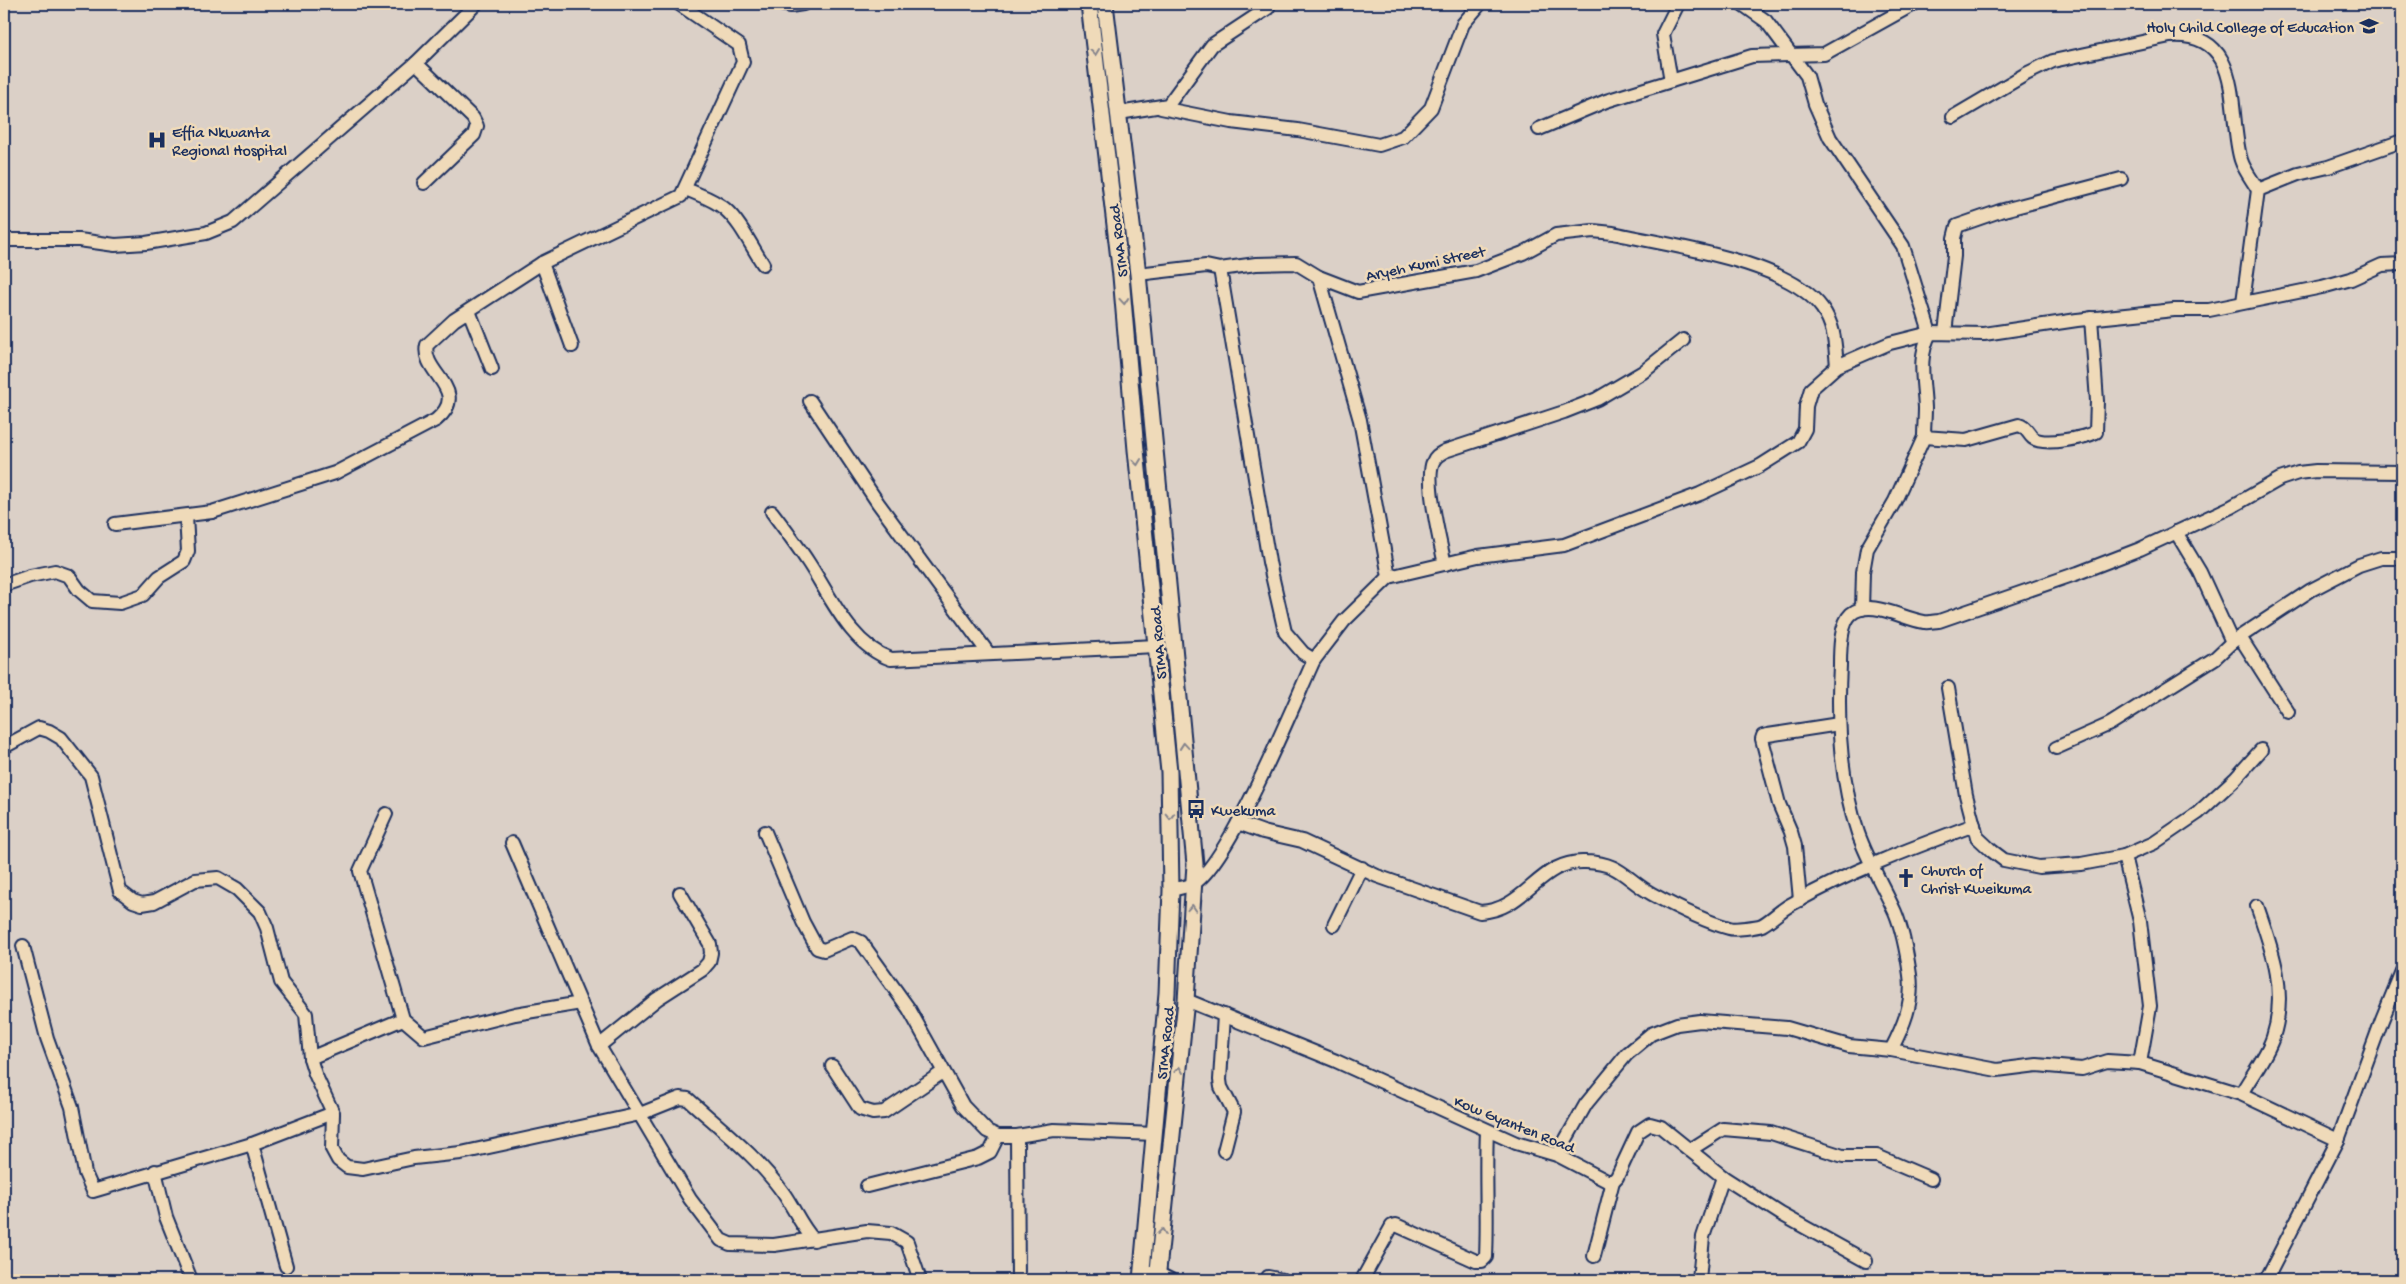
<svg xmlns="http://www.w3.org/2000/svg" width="2406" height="1284" font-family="'Gochi Hand',sans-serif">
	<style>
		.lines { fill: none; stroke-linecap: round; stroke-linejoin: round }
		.minor-casing { stroke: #1b2f5e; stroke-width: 16 }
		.major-casing { stroke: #1b2f5e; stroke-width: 19 }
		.minor { stroke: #efdab9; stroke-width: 12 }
		.major { stroke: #efdab9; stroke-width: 15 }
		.oneway { stroke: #85848c }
		.labels { text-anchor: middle; stroke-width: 5; stroke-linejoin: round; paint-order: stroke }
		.poi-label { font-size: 16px; fill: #1b2f5e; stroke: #efdab9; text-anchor: start }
		.street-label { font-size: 16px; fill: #1b2f5e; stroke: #efdab9 }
	</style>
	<rect width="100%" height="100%" fill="#dbd0c7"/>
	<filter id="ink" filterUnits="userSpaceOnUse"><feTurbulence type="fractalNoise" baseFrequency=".02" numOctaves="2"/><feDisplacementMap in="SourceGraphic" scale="10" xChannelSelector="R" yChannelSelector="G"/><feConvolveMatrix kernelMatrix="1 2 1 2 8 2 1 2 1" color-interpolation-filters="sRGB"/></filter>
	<g filter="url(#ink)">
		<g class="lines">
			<g class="minor-casing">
				<g id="minor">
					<polyline points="780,4 790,6 803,4"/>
					<path d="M1742 4 1766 21 1807 76 1815 104 1830 138 1903 246 1930 333C1917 359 1924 381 1925 408 1925 418 1924 427 1924 437L1966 440 2019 425C2027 427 2027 433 2033 438 2044 446 2084 438 2096 432L2097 401 2091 318"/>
					<polyline points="416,63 473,118 477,126 474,135 424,183"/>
					<polyline points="1671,81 1663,34 1678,4"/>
					<polyline points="1161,108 1231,122 1298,130 1379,145 1403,137 1431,108 1463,24 1480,4"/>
					<polyline points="1119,113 1168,105 1212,45 1268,8"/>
					<path d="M1953 117 2026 74 2053 61 2170 36C2246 31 2227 114 2241 160 2244 170 2253 181 2258 190"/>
					<polyline points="1539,129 1606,101 1752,56 1824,54 1914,4"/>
					<path d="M686 189C699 195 714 199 725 209 741 223 751 246 763 264"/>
					<polyline points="4,240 79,240 115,245 146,243 206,233 233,222 416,63 476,4"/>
					<polyline points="542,263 572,346"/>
					<path d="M1138 274 1206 266 1220 269 1256 264 1296 263 1319 277 1358 292 1476 271 1523 253 1556 235 1593 231 1613 233C1669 246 1787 260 1822 308 1835 326 1835 345 1837 366"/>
					<polyline points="2243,302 2258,190 2298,174 2328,167 2402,141"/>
					<polyline points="469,311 492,369"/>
					<polyline points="1945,333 1954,256 1954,238 1957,226 2000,211 2121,179"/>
					<polyline points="810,401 878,503 989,654"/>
					<path d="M772 512C784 528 797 545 808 562 830 595 850 645 891 659L1156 646"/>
					<path d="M115 524 212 512 335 473 436 420C472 390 420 373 427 345L454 320 542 263 681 196 743 62 739 45 679 4"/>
					<polyline points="2176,532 2200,572 2232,642"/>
					<path d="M1445 564C1440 543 1425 479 1433 462 1435 456 1440 454 1445 451L1564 412 1597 399 1643 372 1683 340"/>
					<polyline points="1389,577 1478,556 1564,545 1700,494 1760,466 1798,442 1805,429 1806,406 1811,389 1837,366 1890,343 1930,333 1984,334 2077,320 2174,310 2209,310 2322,287 2351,279 2382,265 2402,264"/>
					<polyline points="4,585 30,576 55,571 69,576 79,590 92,601 120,603 143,595 159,577 184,561 188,551 186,516"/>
					<polyline points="1862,609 1863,572 1867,549 1895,501 1924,437"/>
					<polyline points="2240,637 2288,712"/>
					<polyline points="1314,660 1344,621 1389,577 1360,420 1319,277"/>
					<polyline points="1948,688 1966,795 1977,837 1992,851 2004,860 2039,867 2081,864 2124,856 2154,843 2198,813 2235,779 2261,750"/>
					<path d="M4 747 39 728 49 731 61 738 91 776 120 891 133 901 142 904 154 902 195 880 218 878 237 889 260 912 267 928 281 982 306 1014 310 1058 315 1074 333 1113 332 1149 338 1160 347 1167 363 1169 414 1158 461 1153 640 1114 680 1098 688 1099C721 1129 759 1158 784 1194 795 1210 801 1226 814 1240"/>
					<polyline points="2056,748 2110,724 2215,658 2232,642 2311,590 2359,565 2381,558 2402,558"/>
					<polyline points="386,814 360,871 403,1019 424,1037 515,1014 581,1003"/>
					<path d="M1238 823 1263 832 1302 841 1377 876 1480 912C1527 910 1539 859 1586 862 1621 863 1625 879 1652 894 1676 907 1703 921 1729 928 1734 930 1757 927 1762 925 1770 921 1781 910 1790 905 1848 872 1912 848 1974 825"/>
					<polyline points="765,832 803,922 817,948 824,950 852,938 861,942 909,1009 963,1106 987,1131 998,1136 1017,1136 1054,1130 1155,1134"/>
					<polyline points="512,843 599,1046 690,1199 721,1240 730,1244 774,1245 867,1231 891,1233 907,1242 920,1280"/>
					<polyline points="2124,856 2140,921 2150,1006 2140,1063"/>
					<path d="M1171 890C1178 888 1187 887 1193 884 1229 864 1294 703 1314 660L1303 653 1285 632 1269 562 1220 269"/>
					<polyline points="1800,900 1795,846 1791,832 1779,804 1762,739 1763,736 1768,735 1839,724"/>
					<polyline points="1334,925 1362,868"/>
					<polyline points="23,946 47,1038 72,1107 85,1173 93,1191 252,1144 333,1113"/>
					<polyline points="1186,1000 1336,1061 1516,1143 1557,1155 1607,1181 1613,1181 1617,1177 1638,1132 1650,1124 1661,1127 1723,1177 1703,1237 1699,1280"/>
					<polyline points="1224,1015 1220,1080 1221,1087 1234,1112 1224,1151"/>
					<polyline points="599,1046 657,999 702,970 709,962 711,953 710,944 680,893"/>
					<path d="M1891 1050C1903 1027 1914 1002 1910 975 1907 954 1903 931 1895 912 1883 886 1868 861 1858 833 1840 780 1837 720 1840 665 1840 651 1840 624 1851 614 1871 598 1902 619 1924 622 1928 623 1934 621 1939 621L2078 573 2140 549 2231 507 2280 479 2298 473 2316 471 2402 472"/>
					<polyline points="310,1058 403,1019"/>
					<polyline points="832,1066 860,1109 873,1113 884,1112 943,1072"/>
					<path d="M2241 1094C2251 1076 2267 1056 2273 1037 2288 991 2272 949 2257 906"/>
					<polyline points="1017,1136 1018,1280"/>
					<polyline points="252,1144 286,1266"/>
					<polyline points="1690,1150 1723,1129 1771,1133 1843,1156 1877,1156 1931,1179"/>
					<polyline points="1557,1155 1586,1104 1627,1054 1651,1034 1677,1024 1700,1021 1787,1028 1849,1046 1891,1050 1997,1070 2037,1065 2082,1069 2107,1061 2140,1063 2241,1094 2338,1140"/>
					<polyline points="155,1171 166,1217 191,1280"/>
					<polyline points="1723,1177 1781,1214 1866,1261"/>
					<polyline points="867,1186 978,1158 990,1152 998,1136"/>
					<polyline points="1594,1256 1613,1181"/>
					<polyline points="1149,1272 1157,1273 1171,1280"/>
					<polyline points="1268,1277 1283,1280"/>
					<path d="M1362 1280 1392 1226 1396 1225 1476 1261H1482L1486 1257C1488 1215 1485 1173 1487 1131"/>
					<polyline points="2266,1280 2338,1140 2382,1020 2402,971"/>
				</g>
			</g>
			<g class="major-casing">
				<g id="major">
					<polyline points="1089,4 1121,276 1136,450 1169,772 1171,890 1167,993 1141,1280"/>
					<polyline points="1105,4 1138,274 1195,864 1186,1000 1157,1280"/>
				</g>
			</g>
			<use href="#minor" class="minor"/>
			<use href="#major" class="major"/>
		</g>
		<defs><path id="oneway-chevron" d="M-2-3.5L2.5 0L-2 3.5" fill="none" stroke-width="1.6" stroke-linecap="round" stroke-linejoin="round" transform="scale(1.25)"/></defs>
		<g class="oneway">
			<use href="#oneway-chevron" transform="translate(1095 52) rotate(83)"/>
			<use href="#oneway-chevron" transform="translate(1124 301) rotate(85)"/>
			<use href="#oneway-chevron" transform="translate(1137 462) rotate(84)"/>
			<use href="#oneway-chevron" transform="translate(1184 746) rotate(-95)"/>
			<use href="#oneway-chevron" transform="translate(1170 816) rotate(88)"/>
			<use href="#oneway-chevron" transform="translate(1192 908) rotate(-86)"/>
			<use href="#oneway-chevron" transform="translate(1179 1070) rotate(-84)"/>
			<use href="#oneway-chevron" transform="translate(1162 1232) rotate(-84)"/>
		</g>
	</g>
	<defs>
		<g id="university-bare" transform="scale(1.5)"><path d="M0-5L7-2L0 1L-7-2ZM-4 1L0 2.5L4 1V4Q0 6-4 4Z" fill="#1b2f5e" stroke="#efdab9" stroke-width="2.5" paint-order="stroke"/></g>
		<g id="hospital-bare" transform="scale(1.5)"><path d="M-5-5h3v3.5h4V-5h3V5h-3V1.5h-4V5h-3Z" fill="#1b2f5e" stroke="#efdab9" stroke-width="2.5" paint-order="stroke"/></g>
		<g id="bus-bare" transform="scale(1.5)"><path d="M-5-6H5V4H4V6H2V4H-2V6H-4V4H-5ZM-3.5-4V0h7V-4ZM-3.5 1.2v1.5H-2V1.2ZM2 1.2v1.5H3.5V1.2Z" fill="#1b2f5e" stroke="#efdab9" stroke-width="2.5" paint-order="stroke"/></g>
		<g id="church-bare" transform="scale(1.5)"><path d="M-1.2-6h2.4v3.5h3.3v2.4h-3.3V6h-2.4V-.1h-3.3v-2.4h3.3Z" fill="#1b2f5e" stroke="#efdab9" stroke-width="2.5" paint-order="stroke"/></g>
	</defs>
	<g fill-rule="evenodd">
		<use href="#university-bare" x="2369" y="26"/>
		<use href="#hospital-bare" x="157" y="140"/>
		<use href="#bus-bare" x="1196" y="809"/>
		<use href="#church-bare" x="1906" y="878"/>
	</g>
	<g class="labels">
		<g class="poi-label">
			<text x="2354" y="32" text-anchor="end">Holy Child College of Education</text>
			<text x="172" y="137">Effia Nkwanta<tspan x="172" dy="18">Regional Hospital</tspan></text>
			<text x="1211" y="815">Kwekuma</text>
			<text x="1921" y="875">Church of<tspan x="1921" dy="18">Christ Kweikuma</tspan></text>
		</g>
		<g class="street-label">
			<text transform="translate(1117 241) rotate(-97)" y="6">STMA Road</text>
			<text transform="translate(1425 262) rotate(-12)" y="6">Aryeh Kumi Street</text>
			<text transform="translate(1157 643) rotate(-95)" y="6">STMA Road</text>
			<text transform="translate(1164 1043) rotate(-84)" y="6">STMA Road</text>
			<text transform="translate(1515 1123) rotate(22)" y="6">Kow Gyanten Road</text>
		</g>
	</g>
	<rect width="2406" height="1284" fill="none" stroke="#efdab9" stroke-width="20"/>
	<rect x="10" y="10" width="2386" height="1264" fill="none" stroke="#1b2f5e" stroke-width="2" filter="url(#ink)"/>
</svg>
